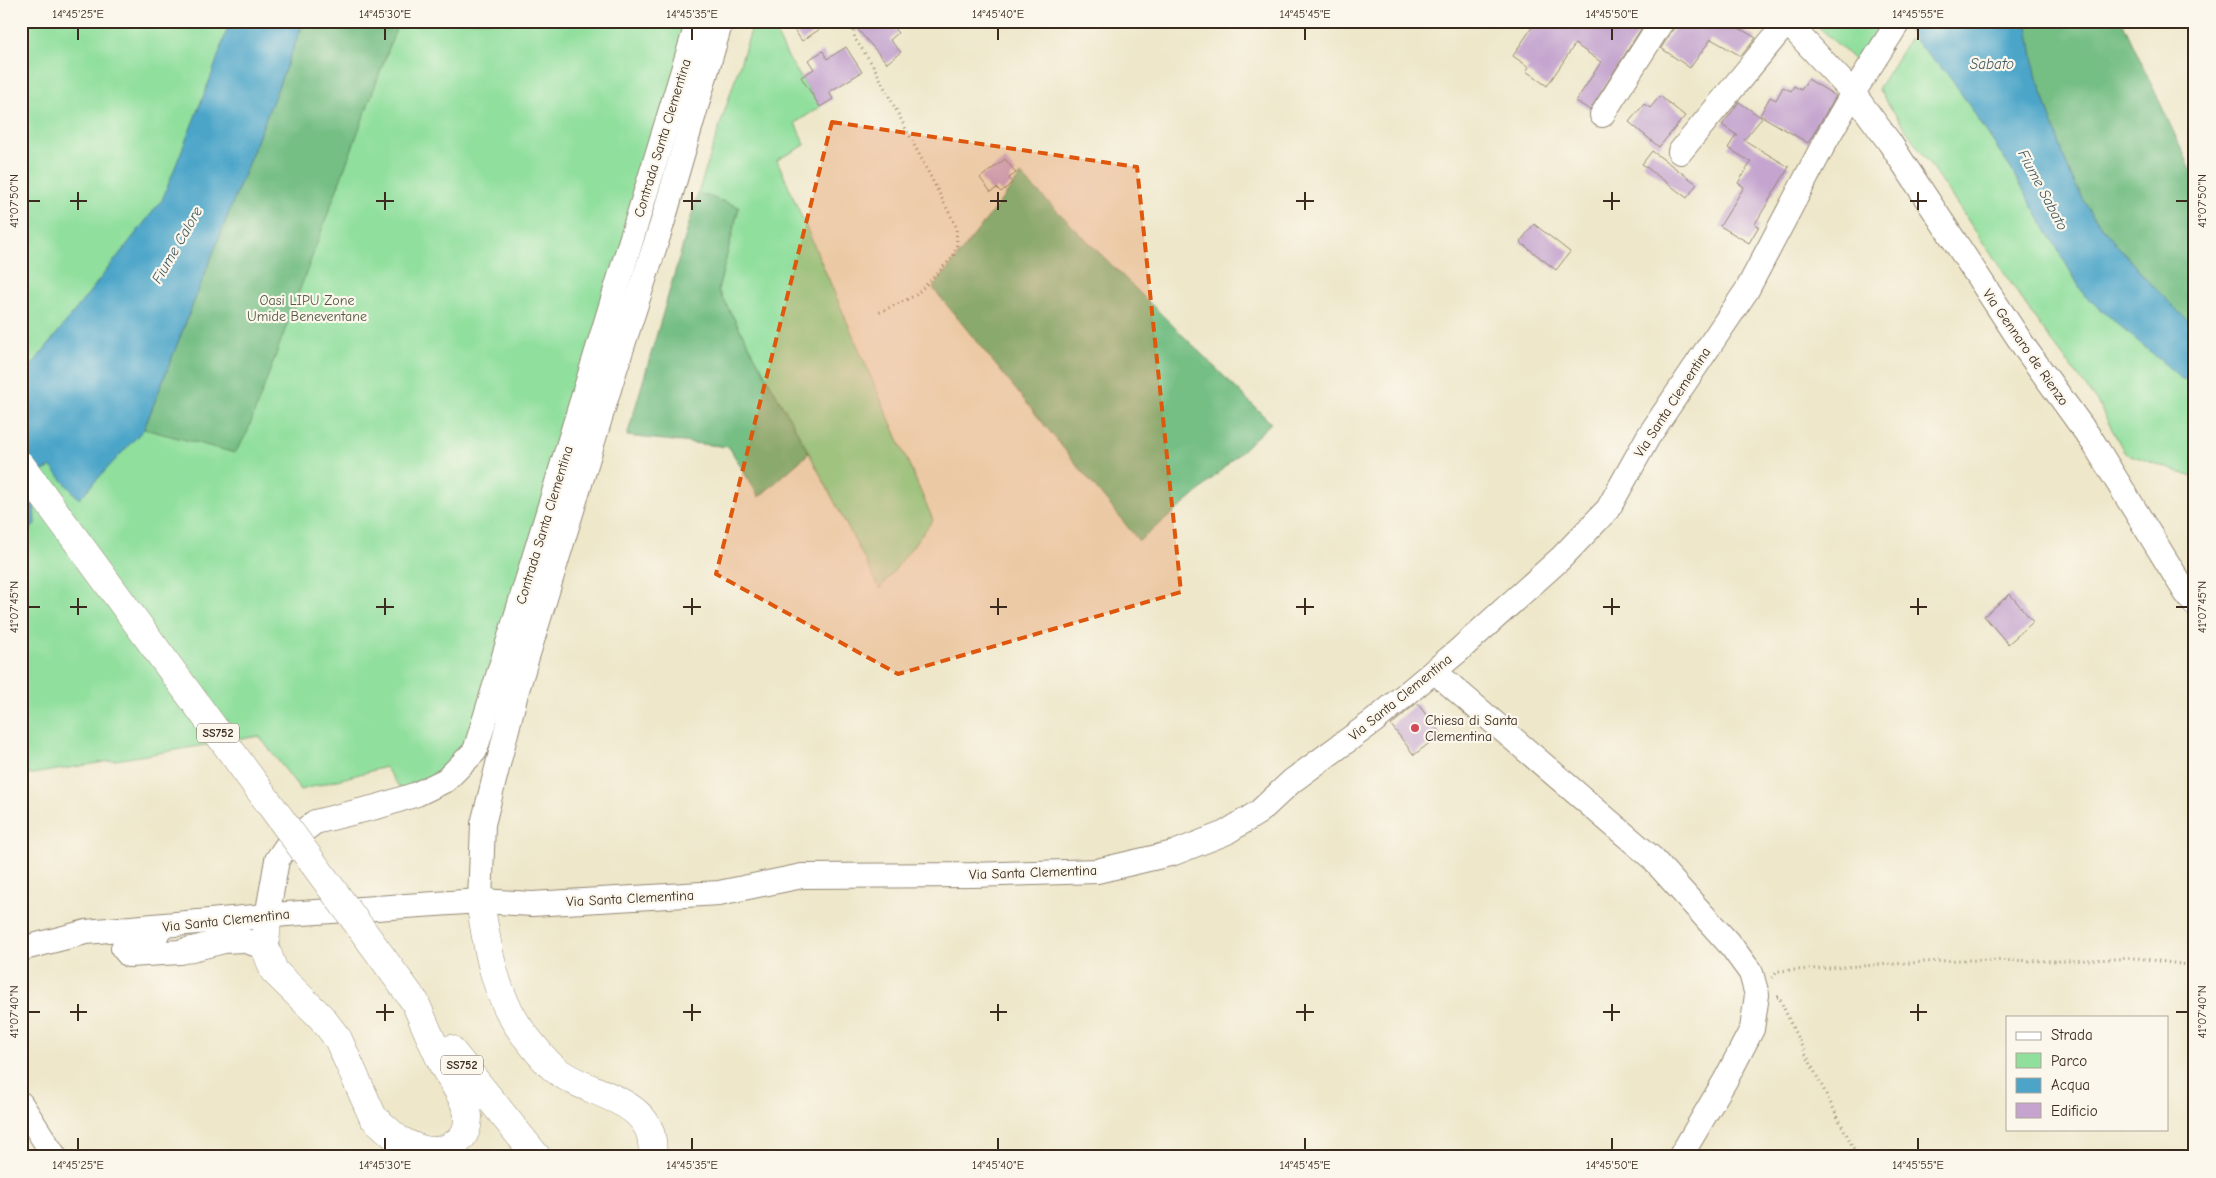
<svg xmlns="http://www.w3.org/2000/svg" width="2216" height="1178" font-family="'Comic Neue',sans-serif">
	<style>
		.green { fill: #90df9d; stroke: #66845e }
		.forest { fill: #74be84; stroke: #587451 }
		.water { fill: #4ca5c9; stroke: #446874 }
		.building { fill: #c5a5cf }
		.lines { fill: none; stroke-linecap: round; stroke-linejoin: round }
		.minor-casing { stroke: #948874; stroke-width: 26 }
		.highway-casing { stroke: #948874; stroke-width: 29 }
		.path { stroke: #948874; stroke-width: 3; stroke-dasharray: 1 4; stroke-linecap: butt }
		.minor { stroke: #fff; stroke-width: 24 }
		.highway { stroke: #fff; stroke-width: 28 }
		.highway-bridge-casing { stroke: #948874; stroke-width: 29; stroke-linecap: butt }
		.highway-bridge { stroke: #fff; stroke-width: 28 }
		.marked { fill: #df570d; fill-opacity: 0.2; stroke: #df570d; stroke-width: 4; stroke-dasharray: 10 6; stroke-linejoin: round }
		.ticks { fill: none; stroke: #3b2a1e; stroke-width: 2 }
		.poi-dot { fill: #d1495b; stroke: #fbf7ec; stroke-width: 2 }
		.labels { text-anchor: middle; stroke-width: 4.5; stroke-linejoin: round; paint-order: stroke }
		.shield { fill: #fbf7ec; stroke: #75685c; stroke-width: 1 }
		.shield-label { font-size: 12px; font-weight: bold; fill: #3b2a1e }
		.street-label { font-size: 14px; fill: #3b2a1e; stroke: #fbf7ec }
		.park-label { font-size: 14px; fill: #50573e; stroke: #fbf7ec }
		.poi-label { font-size: 14px; fill: #3b2a1e; stroke: #fbf7ec; text-anchor: start }
		.water-label { font-size: 15px; font-style: italic; fill: #425b62; stroke: #fbf7ec }
		.neatline { fill: none; stroke: #3b2a1e; stroke-width: 2 }
		.ticks-label { font-size: 12px; text-anchor: middle; fill: #3b2a1e }
	</style>
	<rect width="100%" height="100%" fill="#fbf7ec"/>
	<filter id="ink" filterUnits="userSpaceOnUse"><feTurbulence type="fractalNoise" baseFrequency=".02" numOctaves="2"/><feDisplacementMap in="SourceGraphic" scale="10" xChannelSelector="R" yChannelSelector="G"/><feConvolveMatrix kernelMatrix="1 2 1 2 8 2 1 2 1" color-interpolation-filters="sRGB"/></filter>
	<filter id="wash" filterUnits="userSpaceOnUse"><feTurbulence type="fractalNoise" baseFrequency=".0096" numOctaves="4" result="noise"/><feDisplacementMap in="SourceGraphic" scale="20" xChannelSelector="R" yChannelSelector="G"/><feGaussianBlur stdDeviation="1.12" result="paint"/><feColorMatrix in="noise" values="0 0 0 0 0 0 0 0 0 0 0 0 0 0 0 0 0 1.4 0 .05"/><feComposite in="paint" operator="in"/></filter>
	<g filter="url(#wash)">
		<rect width="100%" height="100%" fill="#eee7ca"/>
		<g class="green">
			<polygon points="21,21 697,21 478,744 452,772 402,791 385,767 301,790 259,736 21,776"/>
			<polygon points="754,21 793,21 774,30 789,59 820,107 795,123 805,145 777,160 933,520 880,589 809,453 718,290 739,207 698,193"/>
			<polygon points="1812,21 1890,21 1877,41 1858,63"/>
			<polygon points="1912,35 1917,43 1951,78 2011,169 2182,379 2195,381 2195,478 2125,453 2097,402 2041,327 1878,89"/>
		</g>
		<g class="forest">
			<polygon points="304,21 399,21 247,433 235,453 144,429"/>
			<polygon points="2027,21 2122,21 2195,178 2195,323 2187,320 2145,278 2091,214 2070,174 2036,75"/>
			<polygon points="1021,175 1271,423 1194,496 1139,541 933,288"/>
			<polygon points="698,193 739,207 718,290 809,453 759,497 729,447 627,436"/>
		</g>
		<g class="water">
			<polygon points="230,21 304,21 144,429 79,499 51,467 33,476 35,524 21,541 21,379 162,200 212,74"/>
			<polygon points="1903,21 2027,21 2036,75 2070,174 2091,214 2145,278 2187,320 2195,323 2195,381 2182,379 2084,295 2011,169 1951,78 1917,43"/>
		</g>
		<g id="blocks">
			<g class="building">
				<polygon points="788,21 832,21 802,41"/>
				<polygon points="850,21 888,21 898,33 890,40 901,52 887,63"/>
				<polygon points="1536,21 1646,21 1590,110 1576,101 1601,62 1575,44 1547,86 1526,71 1529,67 1513,56"/>
				<polygon points="1676,21 1727,21 1756,38 1741,56 1711,39 1690,68 1661,48 1674,28"/>
				<polygon points="846,47 862,72 829,92 833,99 820,107 801,77 814,69 808,60 823,51 827,59"/>
				<polygon points="1808,79 1836,96 1808,143 1760,115 1770,97 1776,100 1783,87 1791,91 1794,86 1801,90"/>
				<polygon points="1660,96 1685,116 1659,147 1629,122 1644,104 1650,108"/>
				<polygon points="1739,102 1762,118 1744,140 1789,167 1755,224 1759,226 1749,243 1720,226 1744,187 1738,183 1751,162 1728,148 1736,135 1738,136 1722,125"/>
				<polygon points="1652,151 1697,184 1687,198 1642,164"/>
				<polygon points="1005,159 1016,173 1009,178 1012,183 1001,192 997,188 991,192 980,178"/>
				<polygon points="1534,224 1570,252 1556,270 1520,242"/>
				<polygon points="2010,594 2033,622 2008,644 1984,616"/>
				<polygon points="1417,703 1441,734 1414,755 1391,725"/>
			</g>
		</g>
	</g>
	<g filter="url(#ink)">
		<use href="#blocks" fill-opacity="0" stroke="#948874" stroke-width="1"/>
		<g class="lines">
			<g class="minor-casing">
				<g id="minor">
					<polyline points="1786,21 1853,93 1890,143 2027,351 2093,442 2186,593 2195,604"/>
					<polyline points="1602,115 1662,21"/>
					<polyline points="1680,152 1787,22"/>
					<polyline points="1434,671 1652,858 1732,947 1751,973 1757,995 1752,1029 1726,1079 1680,1157"/>
					<polyline points="480,901 483,824 516,693 616,366 662,224 721,21"/>
					<polyline points="267,917 277,860 290,841 315,822 380,806 417,794 446,780 475,751 698,21"/>
					<polyline points="157,934 123,948 129,955 180,952 224,941 242,940 265,947"/>
					<polyline points="21,949 86,932 287,914 480,901 532,904 719,893 802,876 973,875 1097,871 1174,853 1225,833 1259,812 1292,781 1374,721 1458,651 1561,558 1608,509 1648,437 1747,290 1826,140 1853,93 1899,21"/>
					<polyline points="21,1104 55,1157"/>
				</g>
			</g>
			<g class="highway-casing">
				<g id="highway">
					<path d="M480 901C487 946 494 995 523 1033 533 1045 544 1061 556 1070 590 1097 660 1098 652 1157"/>
					<polyline points="267,917 265,947 274,971 321,1017 338,1039 373,1117 418,1157"/>
					<polyline points="450,1049 537,1157"/>
					<path d="M402 1141C419 1150 436 1156 453 1145 464 1138 468 1130 468 1117 468 1102 450 1079 443 1065 433 1044 424 1023 415 1002"/>
				</g>
			</g>
			<g class="path">
				<polyline points="852,21 855,39 873,65 956,226 957,244 953,257 916,295 876,314"/>
				<polyline points="1772,978 1778,971 1958,960 2066,961 2137,958 2195,966"/>
				<polyline points="1777,997 1779,997 1794,1031 1858,1157"/>
			</g>
			<use href="#minor" class="minor"/>
			<use href="#highway" class="highway"/>
			<g class="highway-bridge-casing">
				<polyline id="highway-bridge" points="21,465 415,1002"/>
			</g>
			<use href="#highway-bridge" class="highway-bridge"/>
		</g>
	</g>
	<path class="marked" d="M832 122 1137 167 1181 592 898 674 716 574Z"/>
	<path class="ticks" d="M78 28V40M385 28V40M692 28V40M998 28V40M1305 28V40M1612 28V40M1918 28V40M78 192V210M385 192V210M692 192V210M998 192V210M1305 192V210M1612 192V210M1918 192V210M28 201H40M70 201H87M376 201H394M683 201H701M990 201H1007M1296 201H1314M1603 201H1620M1910 201H1927M2176 201H2188M78 598V615M385 598V615M692 598V615M998 598V615M1305 598V615M1612 598V615M1918 598V615M28 607H40M70 607H87M376 607H394M683 607H701M990 607H1007M1296 607H1314M1603 607H1620M1910 607H1927M2176 607H2188M78 1004V1021M385 1004V1021M692 1004V1021M998 1004V1021M1305 1004V1021M1612 1004V1021M1918 1004V1021M28 1012H40M70 1012H87M376 1012H394M683 1012H701M990 1012H1007M1296 1012H1314M1603 1012H1620M1910 1012H1927M2176 1012H2188M78 1138V1150M385 1138V1150M692 1138V1150M998 1138V1150M1305 1138V1150M1612 1138V1150M1918 1138V1150"/>
	<circle class="poi-dot" cx="1415" cy="728" r="5"/>
	<g class="labels">
		<g class="shield">
			<rect x="197" y="723.5" width="42" height="19" rx="4"/>
			<rect x="441" y="1055.5" width="42" height="19" rx="4"/>
		</g>
		<g class="shield-label">
			<text x="218" y="737">SS752</text>
			<text x="462" y="1069">SS752</text>
		</g>
		<g class="street-label">
			<text transform="translate(662 138) rotate(-73)" y="5">Contrada Santa Clementina</text>
			<text transform="translate(2026 347) rotate(55)" y="5">Via Gennaro de Rienzo</text>
			<text transform="translate(1672 402) rotate(-57)" y="5">Via Santa Clementina</text>
			<text transform="translate(544 525) rotate(-73)" y="5">Contrada Santa Clementina</text>
			<text transform="translate(1400 697) rotate(-39)" y="5">Via Santa Clementina</text>
			<text transform="translate(1033 872) rotate(-2)" y="5">Via Santa Clementina</text>
			<text transform="translate(630 898) rotate(-3)" y="5">Via Santa Clementina</text>
			<text transform="translate(226 920) rotate(-6)" y="5">Via Santa Clementina</text>
		</g>
		<g class="park-label">
			<text x="307" y="305">Oasi LIPU Zone<tspan x="307" dy="16">Umide Beneventane</tspan></text>
		</g>
		<g class="poi-label">
			<text x="1425" y="725">Chiesa di Santa<tspan x="1425" dy="16">Clementina</tspan></text>
		</g>
		<g class="water-label">
			<text x="1992" y="69">Sabato</text>
			<text transform="translate(2043 190) rotate(62)" y="5">Fiume Sabato</text>
			<text transform="translate(177 245) rotate(-60)" y="5">Fiume Calore</text>
		</g>
	</g>
	<rect width="2216" height="1178" fill="none" stroke="#fbf7ec" stroke-width="55"/>
	<rect x="2006" y="1016" width="162" height="115" fill="#fbf7ec" stroke="#aea59a"/>
	<rect x="2016" y="1032" width="25" height="8" fill="#ffffff" stroke="#aea59a"/>
	<text x="2051" y="1040" font-size="15" fill="#3b2a1e">Strada</text>
	<rect x="2016" y="1053" width="25" height="15" fill="#90df9d" stroke="#aea59a"/>
	<text x="2051" y="1066" font-size="15" fill="#3b2a1e">Parco</text>
	<rect x="2016" y="1078" width="25" height="15" fill="#4ca5c9" stroke="#aea59a"/>
	<text x="2051" y="1090" font-size="15" fill="#3b2a1e">Acqua</text>
	<rect x="2016" y="1103" width="25" height="15" fill="#c5a5cf" stroke="#aea59a"/>
	<text x="2051" y="1116" font-size="15" fill="#3b2a1e">Edificio</text>
	<rect x="28" y="28" width="2160" height="1122" class="neatline"/>
	<g class="ticks-label">
		<text x="78" y="18">14°45'25"E</text>
		<text x="385" y="18">14°45'30"E</text>
		<text x="692" y="18">14°45'35"E</text>
		<text x="998" y="18">14°45'40"E</text>
		<text x="1305" y="18">14°45'45"E</text>
		<text x="1612" y="18">14°45'50"E</text>
		<text x="1918" y="18">14°45'55"E</text>
		<text transform="translate(14 201) rotate(-90)" y="4">41°07'50"N</text>
		<text transform="translate(2202 201) rotate(-90)" y="4">41°07'50"N</text>
		<text transform="translate(14 607) rotate(-90)" y="4">41°07'45"N</text>
		<text transform="translate(2202 607) rotate(-90)" y="4">41°07'45"N</text>
		<text transform="translate(14 1012) rotate(-90)" y="4">41°07'40"N</text>
		<text transform="translate(2202 1012) rotate(-90)" y="4">41°07'40"N</text>
		<text x="78" y="1169">14°45'25"E</text>
		<text x="385" y="1169">14°45'30"E</text>
		<text x="692" y="1169">14°45'35"E</text>
		<text x="998" y="1169">14°45'40"E</text>
		<text x="1305" y="1169">14°45'45"E</text>
		<text x="1612" y="1169">14°45'50"E</text>
		<text x="1918" y="1169">14°45'55"E</text>
	</g>
</svg>
